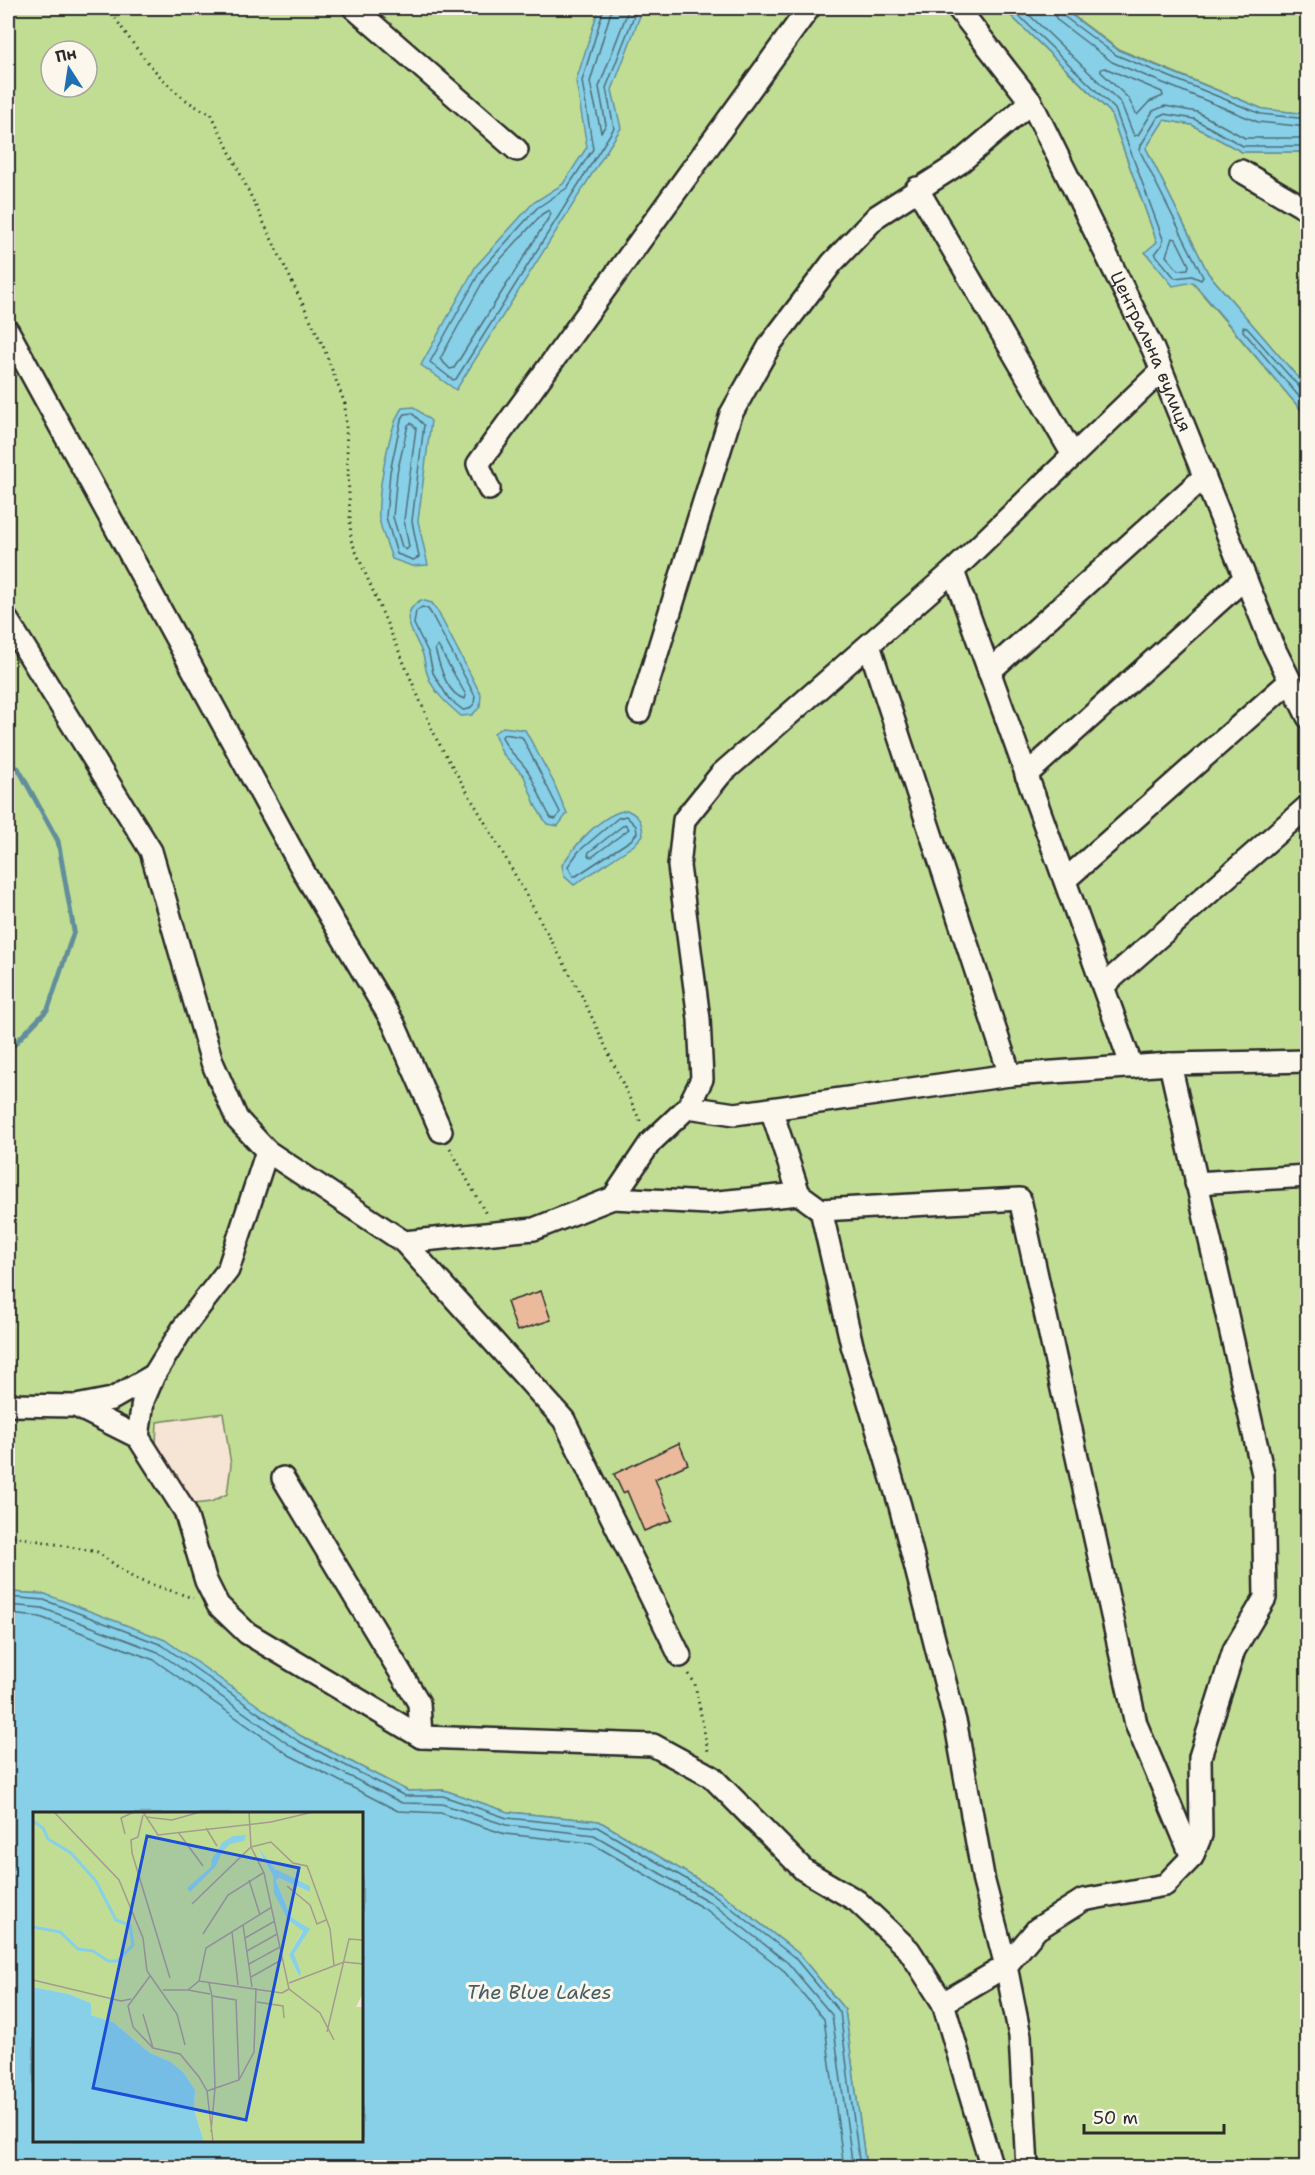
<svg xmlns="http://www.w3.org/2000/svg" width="1315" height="2175" font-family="'Shantell Sans',sans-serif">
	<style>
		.green { fill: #c1dd94; stroke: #768460; stroke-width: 1.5; fill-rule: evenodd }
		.water { fill: #87d0e8; stroke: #628e9c; stroke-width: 1.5; fill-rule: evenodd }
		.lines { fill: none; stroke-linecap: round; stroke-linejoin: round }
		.shore { stroke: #506d77; stroke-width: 1.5 }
		.stream { stroke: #628e9c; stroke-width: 5 }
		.building { fill: #ebb99c; stroke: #2b2b2b; stroke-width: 1.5 }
		.minor-casing { stroke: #2b2b2b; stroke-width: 26 }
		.path { stroke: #2b2b2b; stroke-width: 3; stroke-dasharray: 1.5 4.5; stroke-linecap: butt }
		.minor { stroke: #fbf7ec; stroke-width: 21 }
		.labels { text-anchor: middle; stroke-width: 6; stroke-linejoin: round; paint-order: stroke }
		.street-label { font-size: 18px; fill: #2b2b2b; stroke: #fbf7ec }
		.water-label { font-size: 20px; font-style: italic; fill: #475d64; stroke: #fbf7ec }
		.inset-river { fill: none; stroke: #87d0e8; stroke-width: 3 }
		.inset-road { fill: none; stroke: #a59a90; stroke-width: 1.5 }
		.view { fill: #1d4ed8; fill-opacity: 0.15; stroke: #1d4ed8; stroke-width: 3 }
		.inset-edge { fill: none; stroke: #2b2b2b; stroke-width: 3 }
	</style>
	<rect width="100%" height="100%" fill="#f6e4d4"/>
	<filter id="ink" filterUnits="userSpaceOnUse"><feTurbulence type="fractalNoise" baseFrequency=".0167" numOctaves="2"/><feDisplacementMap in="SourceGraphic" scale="12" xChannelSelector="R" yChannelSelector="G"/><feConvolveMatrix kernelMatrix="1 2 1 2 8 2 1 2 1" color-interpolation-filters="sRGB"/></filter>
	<g filter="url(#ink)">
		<g class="green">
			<path d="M8 8H1003L1110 112 1157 242 1146 253 1192 282 1307 417V2167H866L845 2010 798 1953 721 1893 599 1821 508 1812 444 1790 408 1791 301 1736 45 1594 8 1592ZM51 51H87V87H51ZM223 1413 231 1465 227 1494 211 1502 193 1504 156 1445 157 1422Z"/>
			<polygon points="1063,8 1307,8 1307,114 1263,109 1118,49"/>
			<polygon points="1164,120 1192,125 1242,152 1307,152 1307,388 1208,273 1146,148"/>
		</g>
		<g class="water">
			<polygon points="599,8 643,8 612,90 621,128 456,390 421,365 476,266 533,203 563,184 587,147 576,81"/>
			<polygon points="1003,8 1062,8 1118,50 1263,109 1307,114 1307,152 1242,152 1192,125 1164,120 1146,148 1208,273 1307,388 1307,417 1193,282 1173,286 1145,252 1157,242 1110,112"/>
			<path d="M414 407 431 421 418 521 428 565 412 566 392 559C388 546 381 531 379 518 377 495 389 426 402 408Z"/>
			<path d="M421 600 432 603 438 612 481 695 480 707 472 715 461 716C448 705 432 691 427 673 425 668 425 661 423 655 416 635 395 615 421 600Z"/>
			<polygon points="503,727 525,730 553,781 567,814 558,826 547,824 536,807 524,776 502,753 494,733"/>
			<path d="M627 810C639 816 642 821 643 835L634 845 574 885 564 876 562 865C576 844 601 814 627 810Z"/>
			<path d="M8 1592 45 1594 165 1640 301 1736 408 1791 444 1790 508 1812 599 1821 721 1893 798 1953 845 2010 866 2167H8ZM34 1814H362V2140H34Z"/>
		</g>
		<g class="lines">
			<g class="shore">
				<polyline points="604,8 582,81 593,149 567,188 537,208 481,270 430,362 453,380 456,379 614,128 606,88 637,8"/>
				<polyline points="612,8 590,82 601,132 606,125 599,87 629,8"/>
				<polyline points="1011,8 1115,109 1163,239 1162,245 1155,254 1175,278 1192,276 1201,280 1203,277 1140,151 1141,145 1158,117 1164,114 1194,119 1243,146 1308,146"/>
				<polyline points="1022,8 1121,103 1134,136 1138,135 1153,111 1165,106 1197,112 1245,138 1308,138"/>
				<polyline points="1052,8 1057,20 1112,62 1258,122 1308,127"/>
				<polyline points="1060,8 1062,15 1116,55 1261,114 1308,119"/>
				<polygon points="1105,68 1162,92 1163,96 1149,102 1137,115 1128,98 1101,72 1101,69"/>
				<polygon points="549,210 551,214 454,368 450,369 440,359 487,274 542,214"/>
				<polygon points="1172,238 1176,239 1189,265 1188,269 1178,270 1166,256"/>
				<polyline points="1308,391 1301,389 1247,328 1243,327 1243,331 1308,407"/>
				<polygon points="412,413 424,425 412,521 419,557 413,560 397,554 386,517 390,472 401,420 405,414"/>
				<polygon points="411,423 416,428 404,520 409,547 406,550 402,547 393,517 397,473 408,425"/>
				<polygon points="422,607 428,609 432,615 475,696 474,704 469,709 463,710 449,699 433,673 429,654 414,624 416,611"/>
				<path d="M438 646 466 695 465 699C446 694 440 666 435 649Z"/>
				<path d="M504 734 522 737 560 812 556 819 551 818C542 804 538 789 530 775 523 760 508 754 502 737Z"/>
				<polygon points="626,816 636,826 637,833 631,840 576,876 573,876 568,866 579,851 618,818"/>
				<polygon points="625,824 629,829 592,857 588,856 589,852"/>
				<polyline points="8,1597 44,1600 162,1645 298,1741 405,1796 443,1796 507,1818 597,1827 717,1897 794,1957 840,2012 860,2168"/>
				<polyline points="8,1605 42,1608 158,1652 294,1748 402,1803 442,1804 506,1825 594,1835 713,1904 788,1963 832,2015 853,2168"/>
				<polyline points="8,1614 40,1617 154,1660 289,1755 398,1811 441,1813 505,1834 591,1843 708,1911 782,1969 824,2019 844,2168"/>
			</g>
			<polyline class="stream" points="8,767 18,768 58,841 74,931 48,1009 8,1051"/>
		</g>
		<g class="building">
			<polygon points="541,1291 551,1320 517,1331 507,1302"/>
			<polygon points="679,1443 688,1464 655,1479 672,1520 644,1531 627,1491 623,1493 614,1474"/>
		</g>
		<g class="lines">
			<g class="minor-casing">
				<g id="minor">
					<polyline points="354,8 517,150"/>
					<path id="s1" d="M958 8 1031 102 1153 349 1271 642 1308 717"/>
					<polyline points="1241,171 1308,210"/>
					<polyline points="917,188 1073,455"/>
					<polyline points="8,331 306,876 394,1024 441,1131"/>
					<polyline points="489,489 478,464 809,8"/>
					<polyline points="953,571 1132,1067"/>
					<polyline points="8,621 151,851 212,1062 237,1119 267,1151 404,1242 564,1420 680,1656"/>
					<polyline points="869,645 1010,1075"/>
					<polyline points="989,672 1204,477"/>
					<polyline points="639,712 731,414 771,343 832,263 877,216 958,164 1031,102"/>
					<polyline points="1026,775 1245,578"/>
					<polyline points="1065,880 1290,681"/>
					<polyline points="1103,986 1308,806"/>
					<polyline points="688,1107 702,1079 699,1019 679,866 684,820 721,774 953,571 1161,371"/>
					<polyline points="771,1109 799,1194 821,1210 1020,1199 1136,1724 1192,1857"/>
					<polyline points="267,1151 228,1270 183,1328 154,1375 143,1401 138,1437 185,1511 206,1581 218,1605 247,1633 421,1737 653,1745 712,1777 804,1870 857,1901 909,1950 943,2003 992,2168"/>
					<polyline points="1196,1183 1308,1176"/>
					<polyline points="613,1198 708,1203 799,1194"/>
					<polyline points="821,1210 852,1345 900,1506 956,1725 984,1882 1006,1966 1020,2036 1027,2168"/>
					<polyline points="404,1242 534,1229 613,1198 650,1143 688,1107 735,1114 1010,1075 1170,1064 1308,1061"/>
					<polyline points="8,1405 76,1406 112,1399 154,1375"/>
					<polyline points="76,1406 138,1437"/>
					<polyline points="283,1478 419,1703 421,1737"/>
					<polyline points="943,2003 1006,1966 1037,1929 1083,1900 1165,1885 1192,1857 1201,1835 1200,1757 1234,1650 1265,1598 1263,1474 1170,1064"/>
				</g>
			</g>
			<g class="path">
				<path d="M109 8C129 41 174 103 211 113L323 346 345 404 351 540 437 740 504 855 581 994 642 1125"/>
				<polyline points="450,1148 486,1214"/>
				<polyline points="8,1535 97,1552 135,1579 193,1598"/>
				<polyline points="689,1674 695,1684 708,1751"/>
			</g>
			<use href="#minor" class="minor"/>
		</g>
	</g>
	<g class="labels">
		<g class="street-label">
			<text dy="6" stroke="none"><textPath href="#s1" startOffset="396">Центральна вулиця</textPath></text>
		</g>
		<g class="water-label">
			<text x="539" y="1999">The Blue Lakes</text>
		</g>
	</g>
	<g transform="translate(33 1812)">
		<rect width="330" height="330" fill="#f6e4d4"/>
		<path d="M0 0H330V181L323 195H330V330H171L161 297 162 278 151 261 138 250 117 241 80 210 58 203V191L36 182 0 175ZM224 36 242 57 277 80 246 66 243 69 258 105 276 117 261 142 266 164 256 143 270 118 256 108 242 80 240 64Z" fill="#c1dd94" fill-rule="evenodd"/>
		<path d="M213 23 211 29 197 32 189 40 183 54 157 80 154 76 178 55 179 47 190 30 200 24ZM224 35 242 57 277 74V80L246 66 243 69 258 105 277 117 261 142 268 161 266 164 256 143 270 119 255 108 241 81 240 64ZM0 175 36 182 58 191V203L80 210 117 241 138 250 151 261 162 278 161 297 171 330H0Z" fill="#87d0e8"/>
		<path class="inset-river" d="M0 9 10 16 15 27 38 41 63 69 83 108 97 113 100 133 84 149H75L60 139 45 137 27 120 0 115"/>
		<path class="inset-road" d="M21 0 86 68 110 126 114 159 144 202 152 233M110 0 125 23 238 10 280 0M110 3 105 25 98 28 99 41 137 166M113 5 139 8 167 0M173 16 184 34M145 20 170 54M92 22 88 6 101 0M216 68 227 103M254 74 277 93 284 112 293 108M159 92 218 35 238 30 260 51 274 54 276 59 297 117 301 153M210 113 219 175M199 120 205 173M170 122 195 83 230 61M212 126 242 109M214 139 244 122M216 152 247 135M117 164 95 194 100 215 120 236 147 242 166 265 174 279 180 330M218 165 250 147M0 168 88 189 98 187M166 169 173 136 239 95M176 171 179 184 203 188 206 268M256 171 311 150 330 152M256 177 287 201 301 228M130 178H155L166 169 249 181 256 177 231 61 218 35 216 0M155 178 177 182M224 190 250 194 251 206M110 202 120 236M294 220 316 127 330 128M174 279 206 268 221 240 223 176M178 320 182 276 179 184"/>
		<path class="view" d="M114 24 266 56 213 308 60 276Z"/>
		<rect width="330" height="330" class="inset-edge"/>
	</g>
	<rect width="1315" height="2175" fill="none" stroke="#fbf7ec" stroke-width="30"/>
	<rect x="15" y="15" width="1285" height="2145" fill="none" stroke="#2b2b2b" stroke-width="2" filter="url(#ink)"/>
	<g transform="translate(69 69) rotate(348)"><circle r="28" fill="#fbf7ec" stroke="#a8a59f" stroke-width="1.5"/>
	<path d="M0-4.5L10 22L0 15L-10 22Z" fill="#1f6fb2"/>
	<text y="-9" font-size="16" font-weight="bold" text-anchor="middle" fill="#2b2b2b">Пн</text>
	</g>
	<path d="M1084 2124v9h140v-9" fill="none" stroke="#2b2b2b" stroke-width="3"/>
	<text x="1093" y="2124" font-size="18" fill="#2b2b2b" stroke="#fbf7ec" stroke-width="4.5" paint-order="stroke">50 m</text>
</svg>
